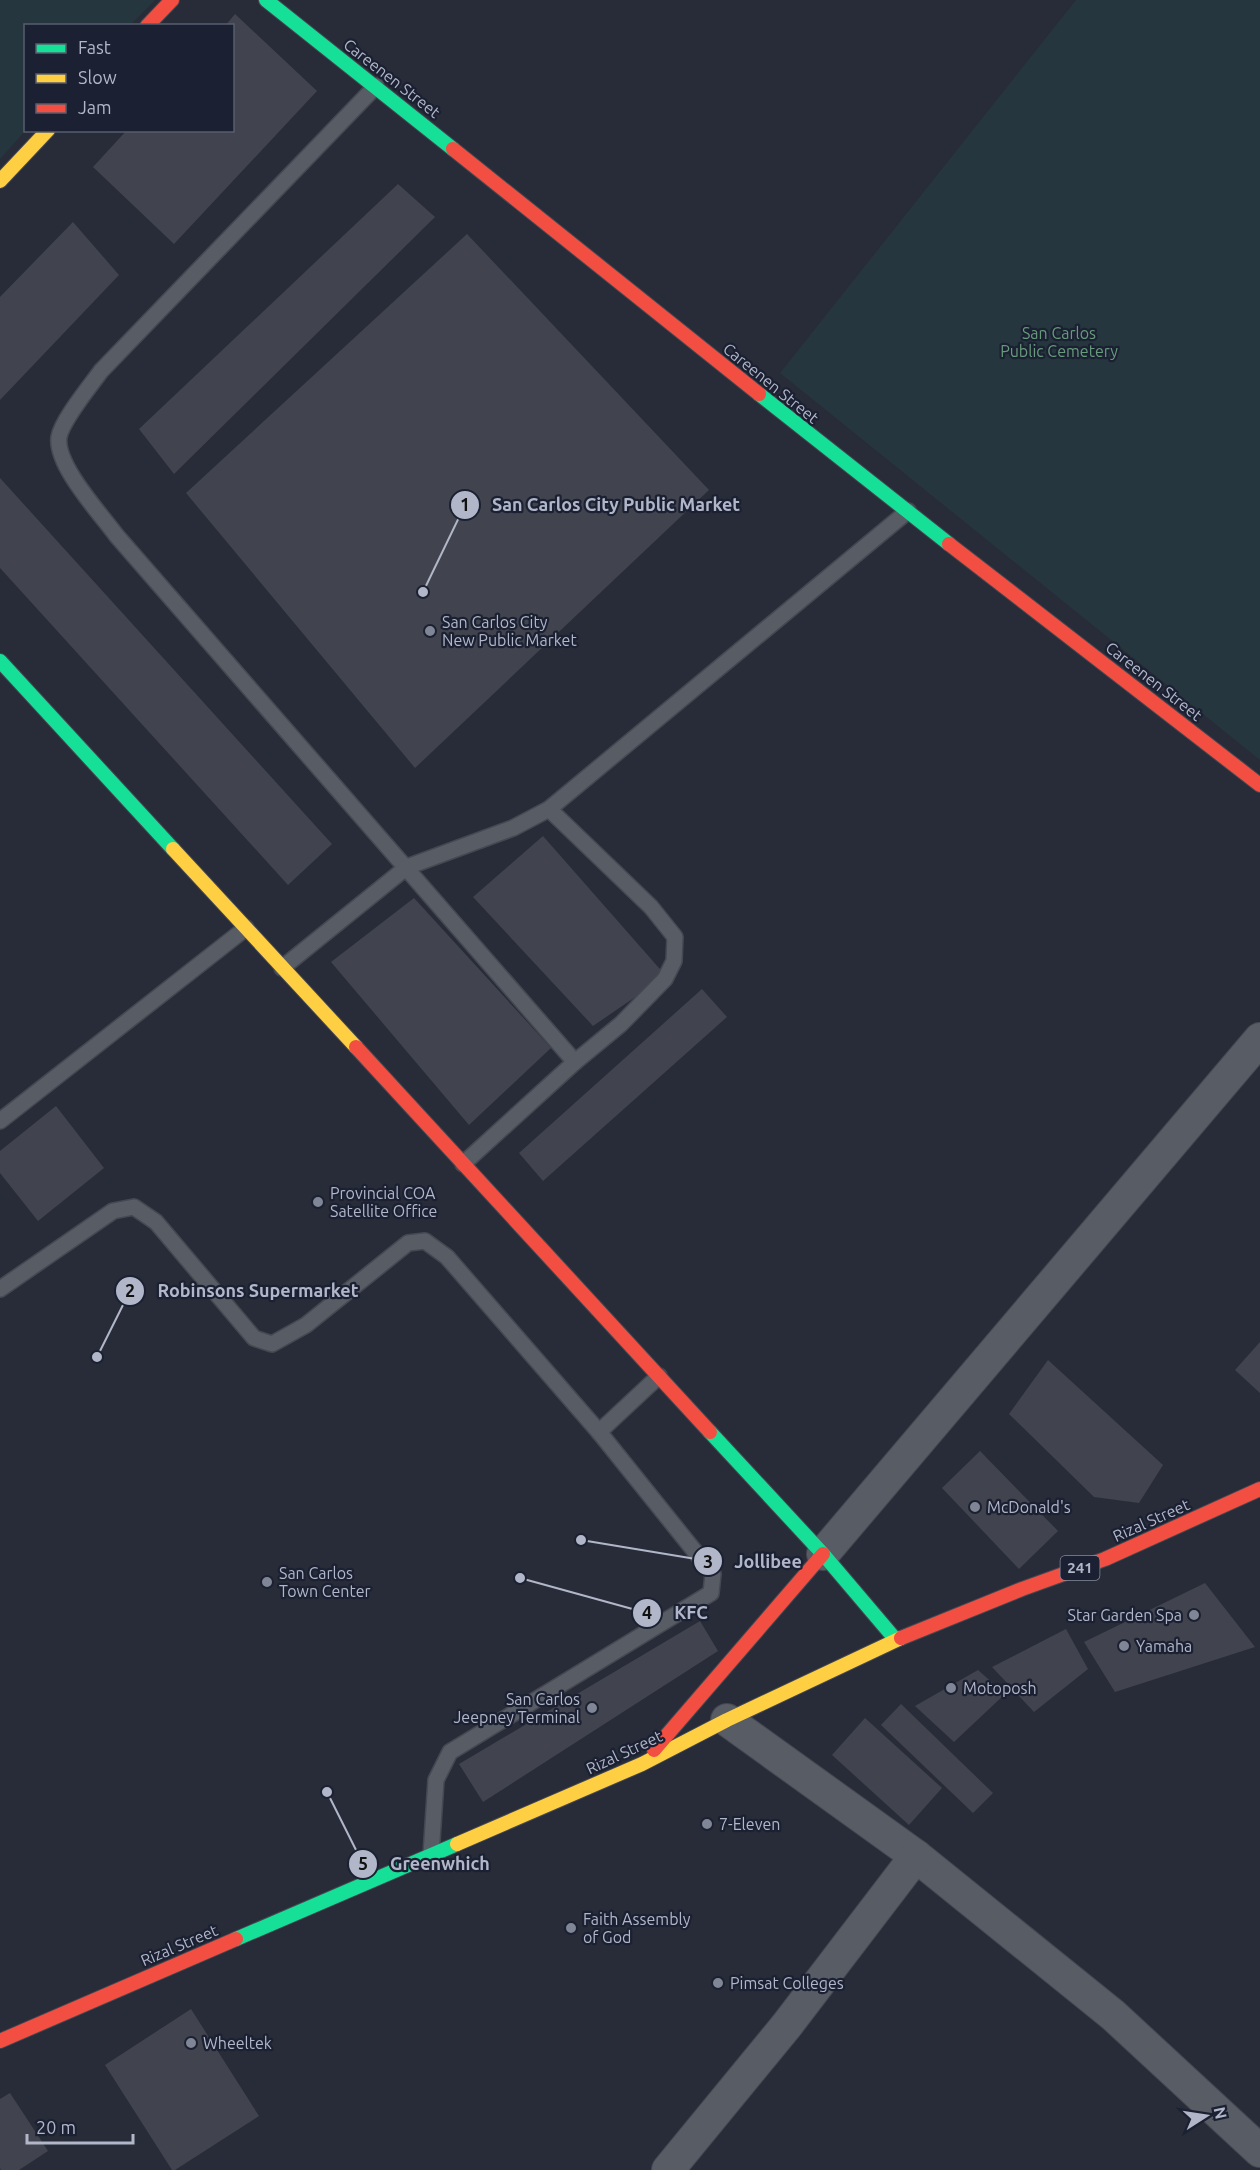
<svg xmlns="http://www.w3.org/2000/svg" width="1260" height="2170" font-family="Ubuntu,sans-serif">
	<style>
		.green { fill: #25363e }
		.building { fill: #41444e }
		.lines { fill: none; stroke-linecap: round; stroke-linejoin: round }
		.lane-casing { stroke: #454851; stroke-width: 18 }
		.street-casing { stroke: #454851; stroke-width: 34 }
		.fast-casing { stroke: #454851; stroke-width: 16 }
		.slow-casing { stroke: #454851; stroke-width: 16 }
		.jam-casing { stroke: #454851; stroke-width: 16 }
		.lane { stroke: #585c65; stroke-width: 15 }
		.street { stroke: #585c65; stroke-width: 32 }
		.fast { stroke: #16e098; stroke-width: 14 }
		.slow { stroke: #ffcf43; stroke-width: 14 }
		.jam { stroke: #f24e42; stroke-width: 14 }
		.poi-dot { fill: #818696; stroke: #1b2132; stroke-width: 2 }
		.labels { text-anchor: middle; stroke-width: 4.5; stroke-linejoin: round; paint-order: stroke }
		.shield { fill: #1b2132; stroke: #848a9c; stroke-width: 1.5 }
		.shield-label { font-size: 15px; font-weight: bold; fill: #b1b7c9 }
		.street-label { font-size: 16px; fill: #b1b7c9; stroke: #1b2132 }
		.park-label { font-size: 16px; fill: #679b7b; stroke: #1b2132 }
		.poi-label { font-size: 16px; fill: #b1b7c9; stroke: #1b2132; text-anchor: start }
		.leader { fill: none; stroke: #b1b7c9; stroke-width: 2 }
		.callout-dot { fill: #b1b7c9; stroke: #1b2132; stroke-width: 2 }
		.mark-label { font-size: 18px; text-anchor: middle; font-weight: bold; fill: #111 }
		.callout-label { font-size: 18px; text-anchor: middle; font-weight: bold; fill: #b1b7c9; stroke: #1b2132; stroke-width: 4.5; stroke-linejoin: round; paint-order: stroke }
	</style>
	<rect width="100%" height="100%" fill="#282c38"/>
	<g class="green">
		<polygon points="0,0 155,0 130,25 26,26 26,130 0,159"/>
		<polygon points="1076,0 1260,0 1260,760 780,373"/>
	</g>
	<g class="building">
		<polygon points="235,14 317,91 174,244 93,167 127,130 232,130 232,26 225,26"/>
		<polygon points="398,184 435,217 174,474 139,429"/>
		<polygon points="73,222 119,275 0,400 0,297"/>
		<polygon points="467,234 709,490 415,768 186,493"/>
		<polygon points="0,478 332,844 288,885 0,568"/>
		<polygon points="543,836 666,976 593,1026 473,897"/>
		<polygon points="414,898 551,1048 469,1125 331,962"/>
		<polygon points="702,989 727,1017 543,1181 519,1153"/>
		<polygon points="56,1106 104,1168 38,1221 0,1173 0,1151"/>
		<polygon points="1260,1342 1260,1393 1235,1370"/>
		<polygon points="1048,1360 1163,1465 1139,1503 1094,1497 1009,1414"/>
		<polygon points="980,1451 1058,1531 1019,1569 942,1488"/>
		<polygon points="1205,1583 1255,1647 1115,1692 1084,1642"/>
		<polygon points="700,1621 718,1651 483,1802 459,1764"/>
		<polygon points="1066,1629 1088,1669 1034,1712 992,1667"/>
		<polygon points="978,1670 1005,1694 954,1742 915,1706"/>
		<polygon points="901,1704 993,1793 973,1813 881,1725"/>
		<polygon points="865,1718 942,1788 909,1825 832,1755"/>
		<polygon points="191,2009 259,2116 175,2170 172,2170 105,2065"/>
		<polygon points="10,2093 48,2151 19,2170 1,2170 0,2168 0,2099"/>
	</g>
	<g class="lines">
		<g class="lane-casing">
			<g id="lane">
				<path d="M376 86 101 371C91 385 62 420 59 437 55 465 100 513 116 535L575 1062"/>
				<polyline points="282,968 407,867 513,828 549,809 908,511"/>
				<polyline points="0,1121 246,928"/>
				<polyline points="463,1164 575,1062 621,1024 665,979 674,961 675,937 651,907 549,809"/>
				<polyline points="0,1289 113,1211 134,1207 156,1222 254,1338 272,1344 306,1325 408,1243 425,1241 447,1257 599,1432 713,1574 711,1593 450,1752 436,1780 431,1855"/>
				<polyline points="599,1432 659,1376"/>
			</g>
		</g>
		<g class="street-casing">
			<g id="street">
				<polyline points="823,1554 1260,1039"/>
				<polyline points="727,1720 916,1856 1113,2015 1260,2151"/>
				<polyline points="668,2170 787,2025 916,1856"/>
			</g>
		</g>
		<g class="fast-casing">
			<g id="fast">
				<polyline points="266,0 453,149"/>
				<polyline points="759,394 949,544"/>
				<polyline points="0,661 173,849"/>
				<polyline points="710,1432 823,1554 896,1640"/>
				<polyline points="236,1939 457,1844"/>
			</g>
		</g>
		<g class="slow-casing">
			<g id="slow">
				<polyline points="0,181 48,130"/>
				<polyline points="173,849 356,1047"/>
				<polyline points="457,1844 642,1764 727,1720 901,1638"/>
			</g>
		</g>
		<g class="jam-casing">
			<g id="jam">
				<polyline points="147,26 172,0"/>
				<polyline points="453,149 759,394"/>
				<polyline points="949,544 1260,785"/>
				<polyline points="356,1047 710,1432"/>
				<polyline points="901,1638 1022,1589 1105,1559 1260,1489"/>
				<polyline points="654,1750 823,1554"/>
				<polyline points="0,2041 236,1939"/>
			</g>
		</g>
		<use href="#lane" class="lane"/>
		<use href="#street" class="street"/>
		<use href="#fast" class="fast"/>
		<use href="#slow" class="slow"/>
		<use href="#jam" class="jam"/>
	</g>
	<g class="poi-dot">
		<circle cx="430" cy="631" r="6"/>
		<circle cx="318" cy="1202" r="6"/>
		<circle cx="975" cy="1507" r="6"/>
		<circle cx="267" cy="1582" r="6"/>
		<circle cx="1194" cy="1615" r="6"/>
		<circle cx="1124" cy="1646" r="6"/>
		<circle cx="951" cy="1688" r="6"/>
		<circle cx="592" cy="1708" r="6"/>
		<circle cx="707" cy="1824" r="6"/>
		<circle cx="571" cy="1928" r="6"/>
		<circle cx="718" cy="1983" r="6"/>
		<circle cx="191" cy="2043" r="6"/>
	</g>
	<g class="labels">
		<rect class="shield" x="1060.5" y="1556" width="39" height="24" rx="4.5"/>
		<g class="shield-label">
			<text x="1080" y="1573">241</text>
		</g>
		<g class="street-label">
			<text transform="translate(392 78) rotate(38)" y="6">Careenen Street</text>
			<text transform="translate(771 383) rotate(39)" y="6">Careenen Street</text>
			<text transform="translate(1154 681) rotate(38)" y="6">Careenen Street</text>
			<text transform="translate(1151 1520) rotate(-24)" y="6">Rizal Street</text>
			<text transform="translate(624 1752) rotate(-25)" y="6">Rizal Street</text>
			<text transform="translate(179 1945) rotate(-23)" y="6">Rizal Street</text>
		</g>
		<g class="park-label">
			<text x="1059" y="339">San Carlos<tspan x="1059" dy="18">Public Cemetery</tspan></text>
		</g>
		<g class="poi-label">
			<text x="442" y="628">San Carlos City<tspan x="442" dy="18">New Public Market</tspan></text>
			<text x="330" y="1199">Provincial COA<tspan x="330" dy="18">Satellite Office</tspan></text>
			<text x="987" y="1513">McDonald's</text>
			<text x="279" y="1579">San Carlos<tspan x="279" dy="18">Town Center</tspan></text>
			<text x="1182" y="1621" text-anchor="end">Star Garden Spa</text>
			<text x="1136" y="1652">Yamaha</text>
			<text x="963" y="1694">Motoposh</text>
			<text x="580" y="1705" text-anchor="end">San Carlos<tspan x="580" dy="18">Jeepney Terminal</tspan></text>
			<text x="719" y="1830">7-Eleven</text>
			<text x="583" y="1925">Faith Assembly<tspan x="583" dy="18">of God</tspan></text>
			<text x="730" y="1989">Pimsat Colleges</text>
			<text x="203" y="2049">Wheeltek</text>
		</g>
	</g>
	<path class="leader" d="M423 592L465 505M97 1357L130 1291M581 1540L708 1561M520 1578L647 1613M327 1792L363 1864"/>
	<g class="callout-dot">
		<circle cx="423" cy="592" r="6"/>
		<circle cx="97" cy="1357" r="6"/>
		<circle cx="581" cy="1540" r="6"/>
		<circle cx="520" cy="1578" r="6"/>
		<circle cx="327" cy="1792" r="6"/>
		<circle cx="465" cy="505" r="15"/>
		<circle cx="130" cy="1291" r="15"/>
		<circle cx="708" cy="1561" r="15"/>
		<circle cx="647" cy="1613" r="15"/>
		<circle cx="363" cy="1864" r="15"/>
	</g>
	<g class="mark-label">
		<text x="465" y="511">1</text>
		<text x="130" y="1297">2</text>
		<text x="708" y="1568">3</text>
		<text x="647" y="1619">4</text>
		<text x="363" y="1870">5</text>
	</g>
	<g class="callout-label">
		<text x="616" y="511">San Carlos City Public Market</text>
		<text x="258" y="1297">Robinsons Supermarket</text>
		<text x="768" y="1568">Jollibee</text>
		<text x="691" y="1619">KFC</text>
		<text x="440" y="1870">Greenwhich</text>
	</g>
	<rect x="24" y="24" width="210" height="108" fill="#1b2132" stroke="#575d6e" stroke-width="1.5"/>
	<rect x="36" y="44" width="30" height="9" fill="#16e098" stroke="#575d6e" stroke-width="1.5"/>
	<text x="78" y="54" font-size="18" fill="#b1b7c9">Fast</text>
	<rect x="36" y="74" width="30" height="9" fill="#ffcf43" stroke="#575d6e" stroke-width="1.5"/>
	<text x="78" y="84" font-size="18" fill="#b1b7c9">Slow</text>
	<rect x="36" y="104" width="30" height="9" fill="#f24e42" stroke="#575d6e" stroke-width="1.5"/>
	<text x="78" y="114" font-size="18" fill="#b1b7c9">Jam</text>
	<g transform="translate(1206 2116) rotate(78)" stroke="#1b2132" stroke-width="4.5" paint-order="stroke">
	<path d="M0-4.5L10 22L0 15L-10 22Z" fill="#b1b7c9"/>
	<text y="-9" font-size="16" font-weight="bold" text-anchor="middle" fill="#b1b7c9">N</text>
	</g>
	<path d="M27 2134v9h106v-9" fill="none" stroke="#b1b7c9" stroke-width="3"/>
	<text x="36" y="2134" font-size="18" fill="#b1b7c9" stroke="#1b2132" stroke-width="4.5" paint-order="stroke">20 m</text>
</svg>
